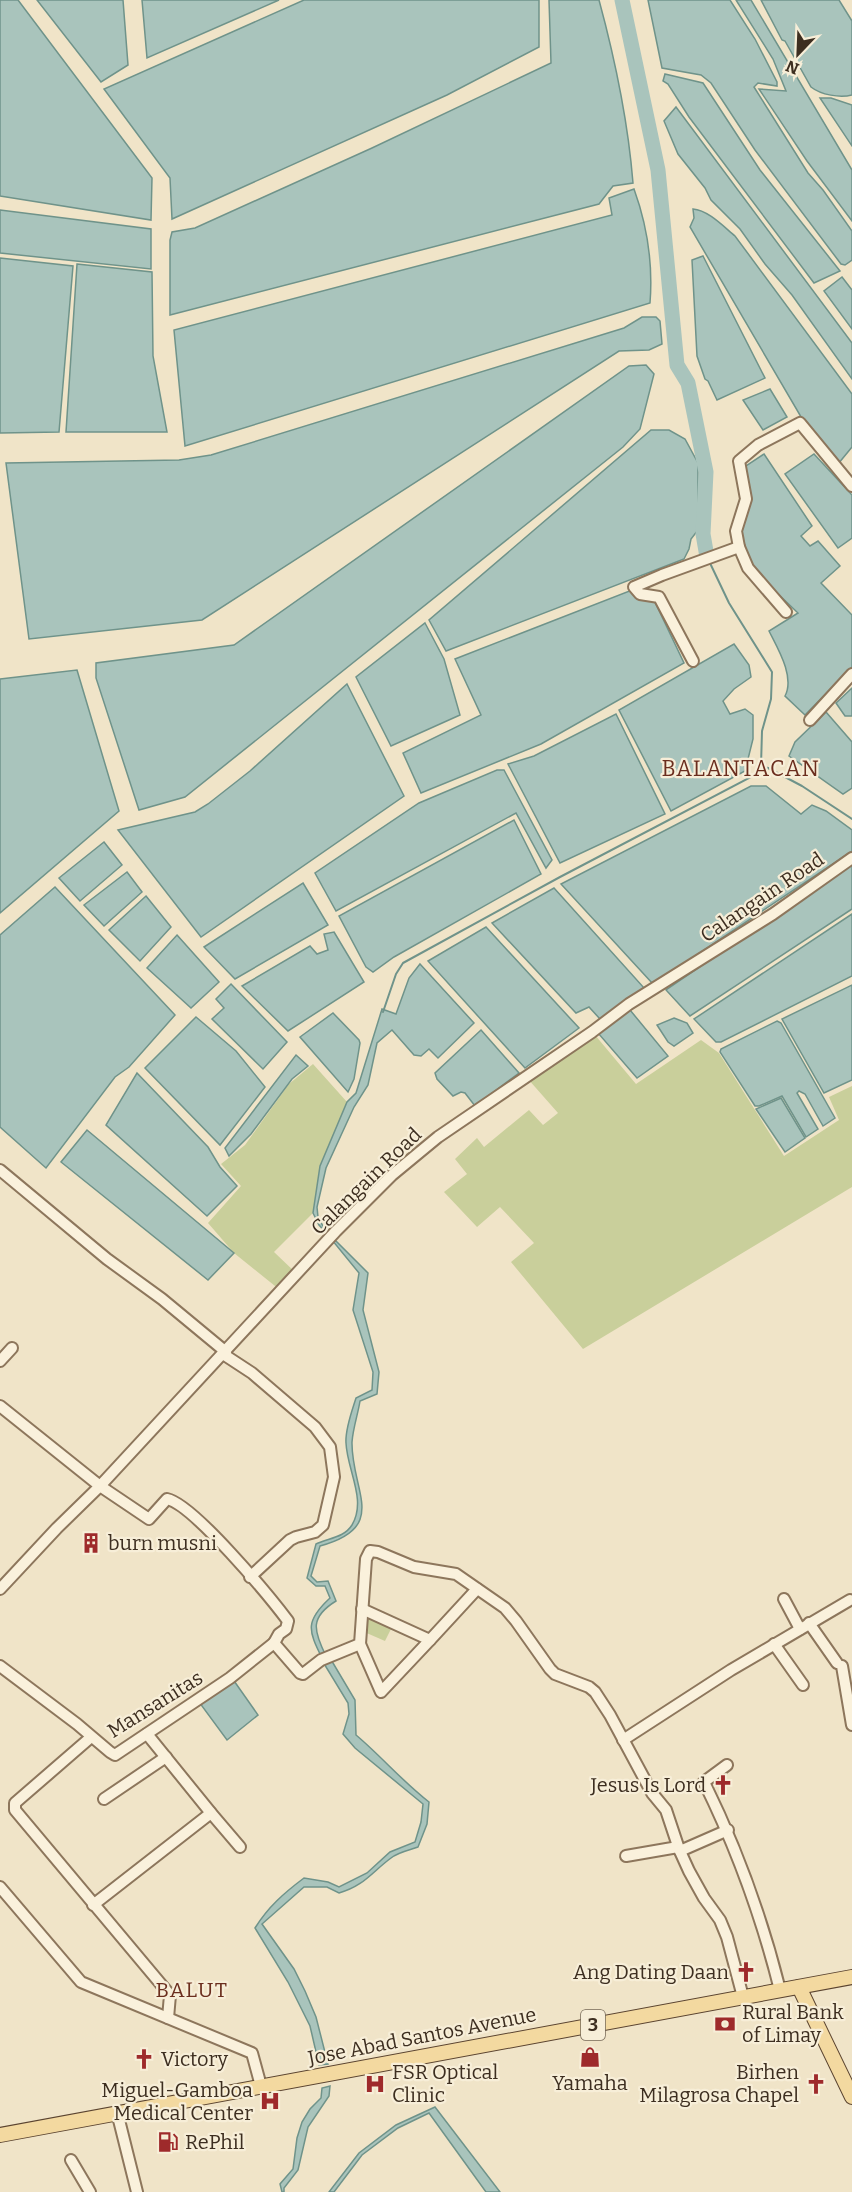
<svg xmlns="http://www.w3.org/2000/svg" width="852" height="2192" font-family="Bitter,serif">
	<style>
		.green { fill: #c9cf9b }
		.water { fill: #a9c4bc; stroke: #6f938a; stroke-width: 1.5 }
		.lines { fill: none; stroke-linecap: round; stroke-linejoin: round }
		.stream { stroke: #6f938a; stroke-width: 2 }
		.river { stroke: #a9c4bc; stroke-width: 15 }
		.minor-casing { stroke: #8d765c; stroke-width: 14 }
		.major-casing { stroke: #5b4430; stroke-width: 16 }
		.minor { stroke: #faf1dc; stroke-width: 10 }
		.major { stroke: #f3d9a0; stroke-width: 14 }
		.labels { text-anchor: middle; stroke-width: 4.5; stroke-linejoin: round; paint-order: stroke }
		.shield { fill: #f7eed8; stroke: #756857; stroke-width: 1.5 }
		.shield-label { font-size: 18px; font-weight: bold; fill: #3d2e20 }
		.street-label { font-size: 20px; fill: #3d2e20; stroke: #f7eed8 }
		.poi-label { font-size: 20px; fill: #3d2e20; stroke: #f7eed8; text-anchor: start }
		.neighbourhood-label { font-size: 21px; letter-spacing: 1.5px; fill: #6b2e1e; stroke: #f7eed8 }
		.quarter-label { font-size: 22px; letter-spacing: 1.5px; fill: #6b2e1e; stroke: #f7eed8 }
	</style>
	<rect width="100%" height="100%" fill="#f0e4c8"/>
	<g class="green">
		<polygon points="595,1035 636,1084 701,1040 719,1053 784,1156 839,1120 829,1097 852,1086 852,1187 583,1349 511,1262 534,1243 500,1207 477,1227 444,1192 467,1174 455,1159 477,1138 484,1147 529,1110 543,1125 558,1113 528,1079"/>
		<polygon points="313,1064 347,1102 320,1166 313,1213 274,1252 296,1273 280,1290 234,1253 208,1223 241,1186 221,1164 245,1145 289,1084"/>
		<polygon points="363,1611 393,1625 385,1641 362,1631"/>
	</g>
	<g class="water">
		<polygon points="0,0 18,0 152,178 151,220 0,196"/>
		<polygon points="37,0 123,0 128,65 101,82"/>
		<polygon points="142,0 279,0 147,58"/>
		<polygon points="304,0 539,0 539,47 447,95 172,219 170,178 104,89"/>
		<path d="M549 0H599C615 59 628 121 633 183L613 186 599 204 170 315V240L172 232 195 228 372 148 551 63Z"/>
		<polygon points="648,0 730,0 755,39 777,82 777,86 758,83 754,87 808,173 823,190 852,231 852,260 845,265 841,264 755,150 711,83 701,75 662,68"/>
		<polygon points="736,0 751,0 852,170 852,221 807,161 759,89 786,91 773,59"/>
		<path d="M761 0H839L852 21V95C840 98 821 95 811 87L785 41 782 40Z"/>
		<polygon points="665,74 703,83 760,170 840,271 814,283 689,117 668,84 663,81"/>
		<polygon points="820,98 831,98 852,105 852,146"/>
		<polygon points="676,107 852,343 852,379 792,295 765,264 740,229 711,200 705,188 678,154 664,121"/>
		<path d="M634 189C647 225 653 265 650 303L185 446 174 330 612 215 609 198Z"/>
		<path d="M693 209C708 210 724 227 735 236L852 394V447L838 464 804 422 690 227 694 218Z"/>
		<polygon points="0,210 151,229 151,269 0,253"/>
		<polygon points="703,256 765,378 717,400 708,381 705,379 697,356 692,260"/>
		<polygon points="0,258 73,266 59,432 0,433"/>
		<polygon points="77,264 152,272 153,356 167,432 66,432"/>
		<polygon points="842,277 852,290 852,329 824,291"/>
		<polygon points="642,317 656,317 660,321 662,344 649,350 619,351 202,620 29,639 6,463 179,460 211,455 624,328"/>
		<polygon points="646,365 654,374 640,429 623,447 185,797 139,810 96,678 96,663 234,645 629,366"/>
		<polygon points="770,389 787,417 763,430 743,400"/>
		<polygon points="651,430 669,430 685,439 698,463 698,530 691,539 689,549 684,559 446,651 429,620"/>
		<path d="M764 454 812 526 801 536 810 546 818 541 840 566 821 583 852 615V667L805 715 785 696C795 677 778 649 769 631L798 613 748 565 739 534 743 468Z"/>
		<polygon points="814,454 852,495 852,538 838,548 785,474"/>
		<polygon points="632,590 653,598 684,663 541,744 421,793 403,753 481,715 455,659"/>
		<polygon points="425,623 444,659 460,715 391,746 356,677"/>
		<polygon points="734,644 749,665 751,677 734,689 723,701 730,714 745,709 753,715 753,739 745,771 671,811 619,710"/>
		<polygon points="77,670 119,811 0,913 0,679"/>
		<polygon points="347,684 404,796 201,937 118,830 195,812 208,804 250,771"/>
		<polygon points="852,688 852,716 845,716 836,703"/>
		<polygon points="826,712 852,742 852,788 843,794 789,756 795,742"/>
		<polygon points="616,714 665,814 560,863 508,764 534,756"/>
		<polygon points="497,770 504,770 552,860 546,868 516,813 336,911 315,873 419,803"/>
		<polygon points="751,786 766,786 801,814 812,805 826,811 852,830 852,851 653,984 561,884"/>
		<polygon points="514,820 541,874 394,957 373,972 366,967 339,916"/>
		<polygon points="104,842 122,865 80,901 59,878"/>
		<polygon points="852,863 852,909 690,1016 666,990"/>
		<polygon points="127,872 142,892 104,926 84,905"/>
		<polygon points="303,883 328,925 235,979 204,947"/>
		<polygon points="55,887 175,1015 129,1067 115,1077 46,1168 0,1127 0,935"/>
		<polygon points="554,888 645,989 600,1019 589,1007 576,1013 492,923"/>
		<polygon points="146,896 171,927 140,961 109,930"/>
		<polygon points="852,914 852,976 721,1042 716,1042 694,1019"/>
		<polygon points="486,927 579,1028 525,1068 428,961"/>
		<polygon points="334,932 364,982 288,1031 242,986 310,946 317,954 328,950 324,934"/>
		<polygon points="177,935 219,982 191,1008 147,968"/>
		<polygon points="420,964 474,1023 438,1058 429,1049 421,1056 414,1055 392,1030 377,1043 368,1085 354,1107 326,1168 317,1207 318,1217 323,1226 332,1237 330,1237 319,1225 313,1213 320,1166 347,1102 356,1093 382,1009 396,1014 409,978"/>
		<polygon points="231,984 287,1042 263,1069 212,1019 224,1008 216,999"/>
		<polygon points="852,985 852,1080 824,1093 782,1019"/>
		<polygon points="630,1010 668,1056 637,1078 598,1033"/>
		<polygon points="333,1013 359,1040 360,1043 354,1079 348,1092 300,1037"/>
		<polygon points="196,1017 236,1051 265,1087 220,1145 145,1068"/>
		<polygon points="674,1018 687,1023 693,1033 674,1046 668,1042 657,1025"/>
		<polygon points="777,1021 781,1023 835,1118 823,1126 805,1094 799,1091 797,1093 818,1129 806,1137 782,1096 759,1106 755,1106 720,1052 721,1049"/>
		<polygon points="481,1030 519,1073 475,1106 465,1093 461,1092 453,1096 437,1079 435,1073"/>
		<polygon points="296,1055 308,1066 292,1079 251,1134 229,1156 225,1148"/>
		<polygon points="137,1073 208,1147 220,1167 237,1186 207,1216 106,1125"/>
		<polygon points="781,1098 805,1138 785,1152 756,1109"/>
		<polygon points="87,1130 234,1253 208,1280 61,1162"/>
		<path d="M333 1238 368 1273 363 1310 379 1372 377 1394 360 1401C358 1414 353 1428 352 1442 351 1491 390 1527 320 1546L311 1576 317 1582 328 1581 336 1601C310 1617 313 1630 326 1656L322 1658C308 1630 305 1621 330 1598L325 1586H316L307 1578 316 1544C328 1538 344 1538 352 1525 367 1500 347 1470 346 1443 345 1429 352 1411 356 1398L372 1390 373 1372 353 1310 359 1273 332 1240Z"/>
		<path d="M330 1658 355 1700 356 1735C381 1756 402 1781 429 1802L427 1824 418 1847C410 1850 398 1852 391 1858 372 1872 364 1886 339 1893L327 1887H304L262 1924 294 1969 305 1991 316 2017 328 2064 319 2065 310 2026 288 1982 255 1928C268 1907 284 1893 304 1878L328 1882 339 1887 367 1873 390 1852 415 1842 421 1822 423 1804 355 1748 343 1734 349 1714 348 1703 323 1662Z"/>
		<polygon points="232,1678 258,1715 227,1740 199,1702"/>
		<polygon points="330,2086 329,2096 308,2127 298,2170 284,2188 284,2192 282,2192 280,2184 293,2169 297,2138 302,2122 310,2109 321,2098 322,2088"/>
		<polygon points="435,2107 500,2192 486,2192 429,2113 398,2128 362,2155 334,2192 329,2192 359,2153 396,2125"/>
	</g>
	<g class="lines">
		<g class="stream">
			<polyline points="768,768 802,786 852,819"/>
			<polyline points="383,1012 396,974 403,963 560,877 768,768 761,766 762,731 771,699 772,672 729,603 709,561"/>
		</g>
		<polyline class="river" points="622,0 658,170 677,365 688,383 706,472 703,534 707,557"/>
		<g class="minor-casing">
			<g id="minor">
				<polyline points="786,612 748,568 739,547 736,531 746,499 739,461 758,445 800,423 852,486"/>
				<polyline points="693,661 659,597 640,594 634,587 662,575 739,547"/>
				<polyline points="810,720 852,674"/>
				<polyline points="0,1170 107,1259 162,1299 226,1352"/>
				<polyline points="223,1354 252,1373 315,1427 330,1447 334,1477 323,1525 315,1532 296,1537 290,1540 250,1577"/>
				<polyline points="0,1361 12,1348"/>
				<path d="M0 1406 100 1486 149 1519 167 1499C193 1504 270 1597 288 1621L286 1629 279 1634 274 1643 300 1673 303 1674 321 1660 360 1644 366 1559 370 1551 378 1552 414 1567 456 1574 505 1608 516 1621 550 1669 555 1674 589 1687 595 1692 610 1715 652 1793 666 1810 679 1849 689 1871 704 1898 720 1920 727 1937 743 1997"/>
				<polyline points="0,1589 57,1528 100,1486 336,1231 392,1175 438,1137 592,1032 629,1004 773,914 852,858"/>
				<polyline points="784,1599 800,1629"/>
				<polyline points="362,1609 430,1640 477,1589"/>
				<polyline points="809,1623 837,1663"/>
				<polyline points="360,1644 381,1692 430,1640"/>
				<polyline points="774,1644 803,1685"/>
				<polyline points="0,1666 77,1724 110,1752 115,1755 230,1678 274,1643"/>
				<polyline points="842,1666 852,1725"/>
				<polyline points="147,1734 211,1813 240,1847"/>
				<polyline points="90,1738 15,1803 15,1810 170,1995 168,2018"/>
				<polyline points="623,1740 731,1670 850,1600"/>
				<path d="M727 1765 704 1782C737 1849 762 1918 780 1990"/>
				<polyline points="104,1799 166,1757"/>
				<polyline points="680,1851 728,1830"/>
				<polyline points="626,1856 678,1847"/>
				<polyline points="0,1887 81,1982 252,2053 261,2086"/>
				<polyline points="93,1905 211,1813"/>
				<polyline points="117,2112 137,2192"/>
				<polyline points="71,2160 90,2192"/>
			</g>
		</g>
		<g class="major-casing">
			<g id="major">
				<polyline points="799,1987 852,2097"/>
				<polyline points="0,2135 852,1977"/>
			</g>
		</g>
		<use href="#minor" class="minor"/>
		<use href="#major" class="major"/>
	</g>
	<defs>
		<g id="building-bare" transform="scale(1.62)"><path d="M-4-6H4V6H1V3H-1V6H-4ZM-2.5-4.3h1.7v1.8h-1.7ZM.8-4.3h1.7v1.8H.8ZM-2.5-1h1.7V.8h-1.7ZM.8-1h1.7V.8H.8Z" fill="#9e2a2b" stroke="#f7eed8" stroke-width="2.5" paint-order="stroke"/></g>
		<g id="church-bare" transform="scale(1.62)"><path d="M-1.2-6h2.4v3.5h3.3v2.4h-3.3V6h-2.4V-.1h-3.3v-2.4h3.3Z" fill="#9e2a2b" stroke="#f7eed8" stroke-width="2.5" paint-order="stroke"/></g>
		<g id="bank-bare" transform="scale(1.62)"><path d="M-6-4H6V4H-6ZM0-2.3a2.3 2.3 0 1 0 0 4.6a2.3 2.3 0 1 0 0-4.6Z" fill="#9e2a2b" stroke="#f7eed8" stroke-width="2.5" paint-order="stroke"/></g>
		<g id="shop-bare" transform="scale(1.62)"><path d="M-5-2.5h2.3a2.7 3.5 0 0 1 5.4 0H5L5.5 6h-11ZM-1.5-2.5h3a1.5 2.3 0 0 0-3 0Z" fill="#9e2a2b" stroke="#f7eed8" stroke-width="2.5" paint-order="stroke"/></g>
		<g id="hospital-bare" transform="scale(1.62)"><path d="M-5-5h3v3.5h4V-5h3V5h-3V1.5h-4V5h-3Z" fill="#9e2a2b" stroke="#f7eed8" stroke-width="2.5" paint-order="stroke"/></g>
		<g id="fuel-bare" transform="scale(1.62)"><path d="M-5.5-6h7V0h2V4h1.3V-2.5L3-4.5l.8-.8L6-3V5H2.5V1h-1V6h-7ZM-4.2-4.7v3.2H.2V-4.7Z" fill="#9e2a2b" stroke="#f7eed8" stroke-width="2.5" paint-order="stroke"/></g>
	</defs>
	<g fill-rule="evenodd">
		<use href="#building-bare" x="91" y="1543"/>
		<use href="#church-bare" x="723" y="1785"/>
		<use href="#church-bare" x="746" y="1972"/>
		<use href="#bank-bare" x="725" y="2024"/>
		<use href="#shop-bare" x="590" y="2057"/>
		<use href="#church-bare" x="144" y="2059"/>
		<use href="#hospital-bare" x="375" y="2084"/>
		<use href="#church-bare" x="816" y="2084"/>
		<use href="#hospital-bare" x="270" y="2101"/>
		<use href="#fuel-bare" x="168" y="2142"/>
	</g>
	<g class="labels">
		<rect class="shield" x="581" y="2010" width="24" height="30" rx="4.5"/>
		<g class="shield-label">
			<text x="593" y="2031">3</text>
		</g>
		<g class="street-label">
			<text transform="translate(762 897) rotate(-34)" y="7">Calangain Road</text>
			<text transform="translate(366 1181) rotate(-44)" y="7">Calangain Road</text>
			<text transform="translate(155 1704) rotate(-32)" y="7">Mansanitas</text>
			<text transform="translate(422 2036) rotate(-11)" y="7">Jose Abad Santos Avenue</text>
		</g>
		<g class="poi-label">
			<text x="108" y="1550">burn musni</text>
			<text x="706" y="1792" text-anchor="end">Jesus Is Lord</text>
			<text x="729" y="1979" text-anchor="end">Ang Dating Daan</text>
			<text x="742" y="2019">Rural Bank<tspan x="742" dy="23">of Limay</tspan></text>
			<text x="161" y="2066">Victory</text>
			<text x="392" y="2079">FSR Optical<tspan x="392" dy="23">Clinic</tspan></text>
			<text x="799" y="2079" text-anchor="end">Birhen<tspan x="799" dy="23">Milagrosa Chapel</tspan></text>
			<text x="590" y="2090" text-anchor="middle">Yamaha</text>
			<text x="253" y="2097" text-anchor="end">Miguel-Gamboa<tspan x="253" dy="23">Medical Center</tspan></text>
			<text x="185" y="2149">RePhil</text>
		</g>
		<g class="neighbourhood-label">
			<text x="192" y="1997">BALUT</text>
		</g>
		<g class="quarter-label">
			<text x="741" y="776">BALANTACAN</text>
		</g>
	</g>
	<g transform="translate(798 54) rotate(203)" stroke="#f7eed8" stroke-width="4.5" paint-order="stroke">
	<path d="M0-4.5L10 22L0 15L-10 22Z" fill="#3d2e20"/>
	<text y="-9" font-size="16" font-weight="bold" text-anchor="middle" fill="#3d2e20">N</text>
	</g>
</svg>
